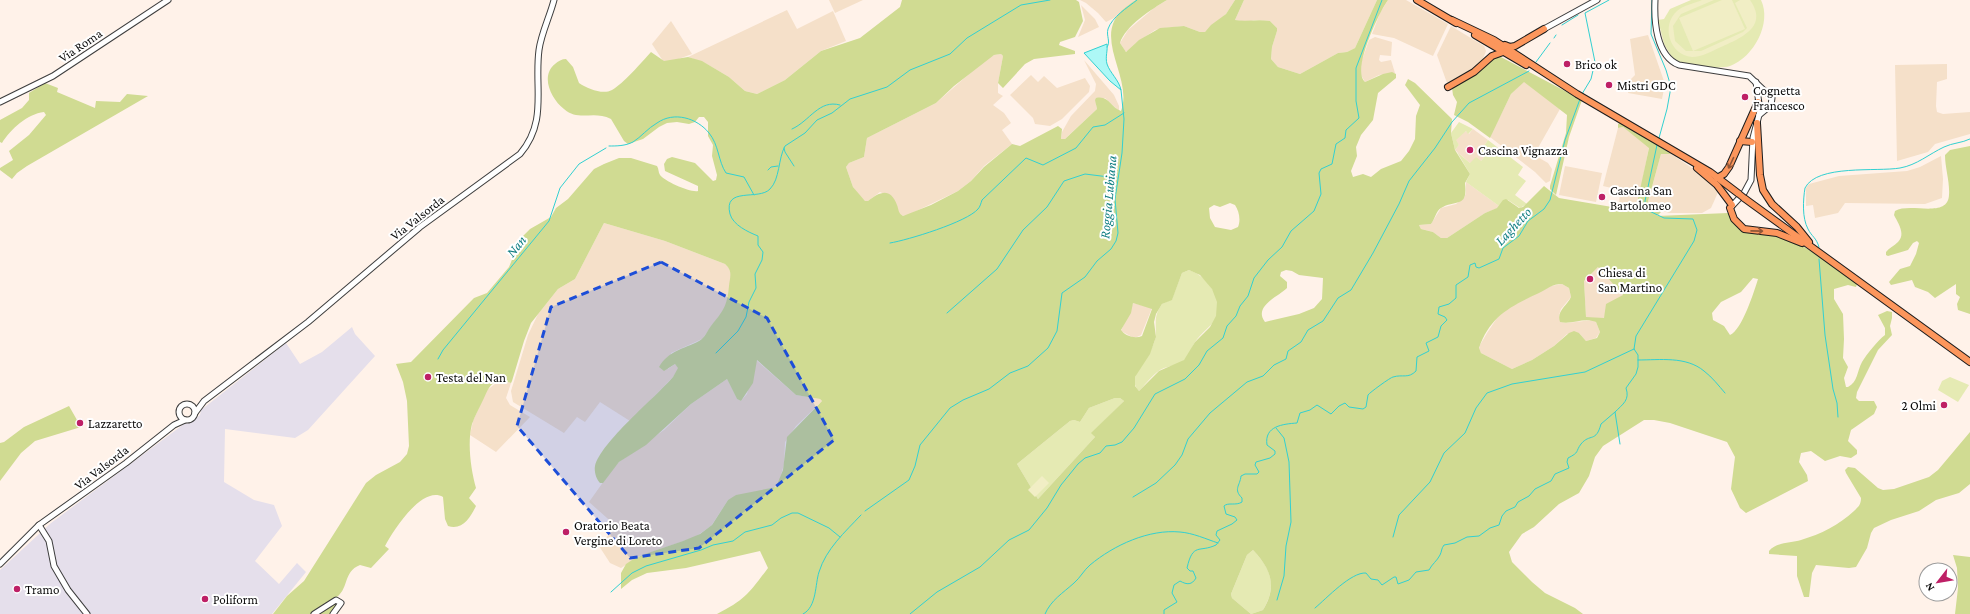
<svg xmlns="http://www.w3.org/2000/svg" width="1970" height="614" font-family="'Crimson Pro',serif">
	<style>
		.industrial { fill: #e5dfeb }
		.farmland { fill: #f5e0c9 }
		.green { fill: #e5eab3 }
		.forest { fill: #d0db92; fill-rule: evenodd }
		.pitch { fill: #f1eec5 }
		.water { fill: #adf8f6; stroke: #32d0d1 }
		.lines { fill: none; stroke-linecap: round; stroke-linejoin: round }
		.stream { stroke: #32d0d1; stroke-width: 1 }
		.tertiary-casing { stroke: #3e3e3e; stroke-width: 7 }
		.primary-casing { stroke: #1c1c1c; stroke-width: 8 }
		.tertiary { stroke: #fff; stroke-width: 5 }
		.primary { stroke: #fc965c; stroke-width: 6 }
		.primary-bridge-casing { stroke: #1c1c1c; stroke-width: 8; stroke-linecap: butt }
		.primary-bridge { stroke: #fc965c; stroke-width: 6 }
		.oneway { stroke: #905738 }
		.marked { fill: #1d4ed8; fill-opacity: 0.2; stroke: #1d4ed8; stroke-width: 3; stroke-dasharray: 8 5; stroke-linejoin: round }
		.poi-dot { fill: #be2066; stroke: #fff; stroke-width: 1.5 }
		.labels { text-anchor: middle; stroke-width: 4; stroke-linejoin: round; paint-order: stroke }
		.street-label { font-size: 13px; fill: #0b0b0b; stroke: #fff }
		.poi-label { font-size: 13px; fill: #0b0b0b; stroke: #fff; text-anchor: start }
		.water-label { font-size: 14px; font-style: italic; fill: #127f83; stroke: #fff }
	</style>
	<rect width="100%" height="100%" fill="#fff2e9"/>
	<polygon class="industrial" points="352,327 355,334 375,356 308,430 295,438 225,429 224,482 254,500 274,505 282,526 255,561 279,584 297,563 306,572 272,614 0,614 0,570 51,523 184,424 190,423 200,415 201,410 286,343 300,364 322,352"/>
	<g class="farmland">
		<polygon points="829,0 863,0 835,13"/>
		<polygon points="1080,0 1135,0 1114,18 1106,22 1098,13 1086,3"/>
		<polygon points="1167,0 1235,0 1226,14 1205,32 1200,32 1184,26 1164,28 1155,30 1136,43 1128,52 1125,51 1120,43 1128,30 1154,8"/>
		<polygon points="1244,0 1377,0 1355,48 1347,52 1338,53 1300,74 1278,67 1271,59 1272,47 1277,31 1277,28 1270,21 1254,20 1248,22 1235,20"/>
		<polygon points="1388,0 1406,0 1448,24 1433,56 1394,38 1372,34 1380,13"/>
		<polygon points="1081,5 1095,19 1099,27 1078,37 1085,20"/>
		<polygon points="787,10 797,29 833,11 846,41 821,51 785,80 757,94 745,91 729,77 705,63 688,57"/>
		<polygon points="671,21 692,54 665,64 652,44"/>
		<polygon points="1451,26 1484,46 1486,51 1481,64 1447,83 1437,55"/>
		<polygon points="1648,35 1665,84 1662,99 1628,93 1630,80 1635,75 1630,39"/>
		<polygon points="1375,37 1392,42 1391,56 1380,55 1379,60 1381,62 1391,60 1395,73 1379,75 1365,82 1361,75 1361,63 1369,40"/>
		<polygon points="1001,54 1003,56 998,83 998,93 1003,96 993,105 1004,113 1011,123 1002,130 1012,144 984,166 971,181 958,191 908,215 903,216 899,213 896,204 891,197 880,192 868,201 865,201 858,194 853,187 846,167 849,163 864,157 867,138 936,103 985,60 994,55"/>
		<polygon points="1084,60 1114,95 1119,106 1119,111 1105,98 1096,105 1097,109 1069,135 1065,139 1061,139 1062,132 1071,116 1095,91 1096,84"/>
		<polygon points="1947,64 1947,79 1937,82 1936,106 1937,112 1943,114 1970,112 1970,134 1935,144 1928,152 1897,161 1895,65"/>
		<polygon points="1031,75 1038,82 1044,76 1057,88 1085,78 1090,86 1089,92 1062,119 1050,126 1035,124 1033,118 1010,95"/>
		<polygon points="1524,81 1560,109 1534,155 1548,163 1552,169 1550,181 1546,183 1535,172 1490,137 1511,94"/>
		<polygon points="1623,127 1649,147 1637,208 1619,204 1620,190 1603,186 1618,128"/>
		<polygon points="1473,129 1488,140 1481,150 1486,155 1481,161 1470,163 1455,150 1459,145 1455,140 1461,134 1466,131 1469,134"/>
		<polygon points="1661,154 1671,154 1698,172 1719,190 1711,208 1702,213 1669,213 1647,205"/>
		<polygon points="1941,156 1943,179 1942,198 1925,204 1845,203 1838,213 1815,218 1813,205 1806,206 1806,188 1809,184 1839,176 1907,171 1920,167"/>
		<polygon points="1565,166 1602,173 1596,202 1559,195"/>
		<polygon points="1466,182 1499,206 1498,208 1485,213 1447,238 1441,238 1433,232 1421,229 1419,225 1431,224 1441,208 1456,204 1464,198 1466,193"/>
		<polygon points="604,223 665,241 725,264 729,268 732,278 725,309 722,313 702,339 671,353 668,369 675,364 679,368 673,377 630,421 600,402 585,422 577,417 564,433 513,402 511,391 528,335 538,314 558,289 575,279"/>
		<polygon points="1599,266 1623,296 1604,318 1586,318 1584,281"/>
		<polygon points="1562,284 1569,288 1571,297 1561,309 1559,315 1560,322 1567,323 1592,320 1596,322 1600,332 1596,338 1586,341 1579,333 1567,334 1554,346 1532,360 1512,369 1481,353 1479,349 1480,345 1487,333 1497,318 1508,308 1551,286"/>
		<polygon points="1133,303 1152,308 1141,335 1137,337 1132,337 1121,331"/>
		<polygon points="756,360 796,395 820,399 822,401 796,426 785,442 784,464 778,486 728,500 711,526 695,537 640,556 621,568 610,563 599,546 616,526 589,502 611,471 619,462 664,430 691,404 727,379 737,399 741,401 747,394"/>
		<polygon points="500,380 511,383 506,398 510,405 530,417 496,452 470,435 473,421 486,391"/>
	</g>
	<g class="green">
		<path d="M1691 0H1761C1772 23 1754 57 1730 66 1719 70 1684 65 1673 59L1664 44 1658 20 1664 19 1670 9Z"/>
		<polygon points="1459,122 1473,129 1468,134 1466,131 1456,140 1459,145 1455,150 1451,133"/>
		<polygon points="1488,140 1523,167 1518,175 1526,181 1515,195 1527,204 1520,208 1508,200 1499,206 1466,182 1470,174 1457,152 1470,163 1476,157 1481,161 1486,155 1481,150"/>
		<path d="M1189 270C1199 273 1209 282 1214 292 1227 320 1208 324 1195 342 1191 348 1189 357 1182 362 1176 365 1170 366 1164 368 1154 372 1147 383 1139 391 1126 378 1145 364 1150 352 1152 347 1156 340 1156 334 1156 320 1154 316 1162 304L1172 299 1182 273Z"/>
		<polygon points="1950,377 1969,385 1958,402 1938,390 1942,381"/>
		<polygon points="1115,398 1120,398 1124,401 1092,433 1095,437 1038,499 1017,464 1070,421 1074,420 1080,422 1089,408"/>
		<path d="M1253 550C1272 570 1277 586 1263 610L1251 614 1232 598 1231 594 1247 555Z"/>
	</g>
	<g class="forest">
		<path d="M902 0H1076L1079 2 1083 21 1075 37 1060 42 1059 45 1075 51V54L1034 59 1025 64 1003 88 998 83 1003 56 1001 54 994 55 954 86 936 103 867 138 864 157 849 163 846 167 853 187 865 201H868C880 192 890 187 897 205 899 210 898 213 903 216L931 205 958 191 971 181 984 167 1012 144 1020 146 1058 126 1062 129 1061 139H1065L1097 109 1095 100 1096 98C1109 95 1111 108 1121 111 1134 77 1089 35 1126 7 1129 5 1133 1 1136 0 1144 0 1158 0 1167 0 1152 9 1125 26 1120 43L1126 52 1139 40 1160 28 1184 26 1200 32H1205L1211 25 1226 14 1235 0H1244L1235 20C1247 22 1257 19 1270 21L1277 28V31L1272 47 1271 59 1278 67 1300 74 1338 53 1347 52 1355 48 1377 0H1388C1379 12 1351 71 1365 82L1383 74 1392 72 1396 74V78L1378 93 1373 120 1361 135 1356 147 1357 156 1351 171 1353 177 1363 174 1371 177 1381 169 1401 161 1409 151 1415 139 1416 116 1420 105 1405 85 1408 79 1415 83 1452 119 1451 133 1455 150 1470 174 1465 183C1468 209 1456 199 1441 208 1436 211 1435 219 1431 224L1419 225 1421 229 1433 232 1441 238H1447L1485 213 1497 208 1503 200 1506 199 1519 208 1523 207 1544 186 1559 198 1618 208 1619 204 1636 208 1649 148 1623 127 1618 128V124L1620 123 1626 125 1671 154H1661L1647 205 1662 211 1657 216 1728 213C1745 242 1757 227 1782 236 1809 246 1834 268 1857 284L1856 287 1848 285 1834 289V299L1843 314 1844 339 1843 358 1848 367 1844 378 1846 387H1848C1858 382 1857 371 1862 362 1867 354 1878 340 1885 335V328L1878 315 1887 311 1892 312V318L1890 326 1892 335 1878 350 1857 392 1856 398 1859 401H1874L1877 407 1874 414 1851 430 1848 441 1857 450V454L1851 458 1840 456 1825 461 1811 451 1801 453 1799 462 1807 475 1808 481 1746 513 1740 508 1731 489 1735 457 1727 442 1670 423 1654 420H1644L1603 446 1595 457 1589 476 1579 493 1559 504 1534 527 1522 534 1509 552 1512 562 1532 582 1545 593 1575 608 1583 614H717C745 600 750 592 768 568L760 551 686 568 647 573 632 580 621 589V573L626 564 632 560 645 554 683 541 700 534 712 525 728 500 736 495 776 487 783 470 787 437 822 401 820 399 796 395 757 360 753 383 741 401 737 399 727 379 691 404 646 445 619 462 603 483H600C596 479 594 471 595 466 601 442 655 398 673 377L678 368 675 364 664 371 659 367C669 350 684 349 699 341 705 338 707 331 711 326 723 311 727 307 729 286 730 277 733 271 725 264L665 241 604 223 575 279 558 289 531 323 524 341 512 381 511 383C494 378 490 384 484 398 480 407 475 415 472 424 467 443 471 470 476 488L469 498 476 506C471 516 463 531 448 526L445 519 443 497C422 485 393 531 385 546L389 549 371 568 360 565C342 572 350 590 334 599L338 603 331 614H273L287 596 304 581 366 483 376 475 400 462 407 454 409 446 407 401 403 382 396 364 411 362 474 298 487 293 509 267 521 238 530 229 551 217 556 208 568 199 594 169 604 164 619 158H631L657 166C659 169 658 172 660 175 664 181 691 193 698 191V186L665 171 664 164 667 159 672 157 695 163 713 181 716 180 717 175 712 156 713 145 708 136V122L704 117H699L695 122 689 124 677 122 667 123 659 127 643 139 628 144 624 141 611 119C593 110 579 122 564 109 551 99 540 76 555 64 558 61 562 59 566 59L573 67 579 83C588 89 603 95 612 90 623 84 642 62 651 52L664 61 688 57 702 61 729 77 745 91 757 94 785 80 821 51 860 38 900 7ZM1230 203 1235 205C1239 211 1241 220 1238 227L1231 230 1215 227 1210 218 1209 208 1214 205 1220 207ZM1598 267 1623 295 1606 304 1604 318 1586 317 1584 281ZM1189 270 1200 275 1212 289 1217 302 1216 316 1210 327 1195 342 1184 360 1159 371 1139 391 1135 386V377L1150 354 1156 337 1154 322 1156 314 1162 304 1172 300 1182 273ZM1286 270 1292 271 1299 275 1323 278 1322 299 1314 308 1299 314 1265 322C1253 306 1278 297 1287 288V282L1280 276 1281 272ZM1753 278 1758 279C1754 292 1742 330 1730 335L1724 326 1713 320 1712 313 1721 302 1741 292ZM1562 284 1569 288 1571 297C1567 306 1556 311 1560 322 1572 325 1584 317 1596 322L1600 332 1597 338 1586 341 1579 333 1574 331 1569 333 1554 346 1532 360 1512 369 1481 353 1479 348C1490 316 1511 306 1539 293 1547 289 1552 284 1562 284ZM1133 303 1152 309 1142 336C1135 339 1125 336 1121 330L1131 313ZM1115 398H1120L1124 401 1091 433 1095 437 1038 499 1017 464 1070 421 1074 420 1080 422 1089 408ZM1253 550C1272 570 1277 587 1263 610L1251 614 1232 598 1231 594 1247 555Z"/>
		<polygon points="1499,56 1582,100 1569,137 1556,195 1550,189 1550,186 1566,133 1567,115 1524,82 1511,94 1490,138 1468,122 1454,115 1457,102 1453,95 1452,88 1492,57"/>
		<path d="M45 83 58 88 57 92 95 108 96 101 120 102 127 94 148 96 27 166 17 173 12 179 0 170V168L13 160 9 151 29 135 46 115 44 112C27 114 11 129 2 143L0 142V120L22 108 29 100V93Z"/>
		<path d="M1970 146V314L1958 310 1957 304 1960 297 1956 294V284L1935 298 1928 292 1915 287 1912 280 1891 285 1889 282 1900 269 1910 266 1916 254 1919 243 1917 241 1913 243 1908 250 1888 256 1886 255V252C1889 248 1894 246 1898 242 1906 234 1898 223 1894 215L1895 211C1910 202 1948 219 1949 195 1950 182 1945 168 1945 155L1950 150Z"/>
		<polygon points="69,406 81,427 35,441 21,453 0,481 0,443 4,442 24,427"/>
		<path d="M1970 432V484L1959 493 1936 500 1919 511 1891 520 1874 528 1871 533 1867 548 1856 567 1849 568 1816 565 1812 573 1809 597H1804L1797 576V556L1769 554V551C1777 542 1791 543 1801 540 1821 534 1839 525 1854 511 1858 507 1861 505 1861 498L1846 473 1845 470 1848 467 1855 468 1878 488 1883 490 1894 489 1929 477 1938 470Z"/>
		<polygon points="1953,555 1970,557 1970,614 1955,614 1958,588 1957,568"/>
	</g>
	<g class="pitch">
		<path d="M1702 0H1714L1681 14 1673 26 1675 41 1686 51H1701L1743 32 1747 28 1735 3 1740 0H1750C1769 27 1741 38 1721 47 1712 51 1702 57 1692 57 1669 55 1661 25 1677 11 1682 6 1695 3 1702 0Z"/>
		<polygon points="1722,0 1732,0 1745,29 1693,51 1679,18"/>
		<polygon points="1042,476 1049,483 1035,497 1028,490"/>
	</g>
	<path class="water" d="M1107 44C1108 50 1105 57 1107 64 1110 73 1119 80 1121 90L1110 81 1084 53Z"/>
	<g class="lines">
		<g class="stream">
			<polyline points="1652,0 1651,34 1666,70 1671,87 1667,109 1659,138"/>
			<polyline points="1562,25 1578,15"/>
			<polyline points="1554,38 1556,35"/>
			<path d="M1107 47C1111 42 1106 36 1108 29 1112 17 1127 8 1137 0"/>
			<polyline points="1536,62 1550,43"/>
			<polyline points="1582,94 1591,79 1595,62 1585,13 1609,0"/>
			<path d="M792 129C810 121 819 99 840 105"/>
			<path d="M609 146C617 146 625 146 633 142 641 137 648 128 657 123 674 111 697 118 709 133 719 145 718 161 726 173L744 177 754 195"/>
			<polyline points="784,148 785,152 794,166"/>
			<polyline points="768,170 771,167 778,166"/>
			<path d="M890 243C908 240 967 222 978 209 980 207 981 203 982 200L1026 158 1043 165 1076 148 1093 127 1105 125 1124 113"/>
			<path d="M1819 247C1816 237 1812 237 1808 229 1802 218 1803 200 1805 188 1817 164 1877 172 1900 168 1917 165 1929 154 1944 147 1952 143 1962 143 1970 139"/>
			<polyline points="1819,259 1825,335 1833,389 1837,403 1838,417"/>
			<polyline points="947,313 997,269 1023,230 1047,207 1064,181 1085,174 1117,178"/>
			<path d="M716 353 738 331 746 317 749 302 756 288 755 274 762 260 763 252 758 245V236C748 232 733 225 730 214 723 186 759 201 770 189 780 179 778 159 785 146L805 133 817 120 832 113 850 99 887 87 910 70 950 54 967 38 1021 5 1050 0"/>
			<polyline points="438,359 443,350 549,221 560,188 579,164 606,148"/>
			<path d="M1638 360C1660 360 1686 356 1704 371 1712 377 1719 386 1725 393"/>
			<path d="M1615 412C1623 404 1630 400 1626 388L1636 374 1638 367V355L1634 349 1636 336 1694 241 1697 230 1693 219 1664 218 1645 209V201L1657 145"/>
			<polyline points="1276,428 1284,438 1289,462 1291,522 1286,546 1284,576 1277,600"/>
			<polyline points="1133,497 1156,483 1175,465 1182,455 1188,439 1210,413 1247,382 1263,376 1274,365 1286,359 1288,351 1301,342 1308,330 1323,321 1338,298 1351,290 1373,253 1399,204 1409,181 1435,148 1452,122 1469,103 1529,71"/>
			<polyline points="865,511 909,480 915,466 920,445 950,408 963,400 989,389 1010,373 1028,366 1048,348 1057,331 1062,293 1085,277 1097,261 1111,249 1116,241 1118,233 1115,199 1122,153 1124,119 1121,90"/>
			<polyline points="1393,537 1399,515 1430,482 1444,453 1465,433 1476,408 1487,393 1512,384 1585,372 1634,349"/>
			<polyline points="611,592 632,573 646,566 701,550 713,545 733,541 745,532 772,525 781,518 792,513 798,513 829,528 840,537"/>
			<path d="M1315 608C1327 598 1351 572 1366 573L1371 579 1378 580 1382 585 1394 577H1396L1398 584 1409 580 1416 572 1429 570C1432 564 1437 561 1440 555 1442 551 1441 549 1444 545L1455 543 1467 537 1479 536 1490 528 1499 525 1502 516 1506 511 1515 507 1518 502 1529 496 1535 489 1551 481 1555 474 1569 468 1567 462 1568 458C1580 452 1575 452 1581 444 1590 433 1596 443 1601 424L1615 412 1620 444"/>
			<path d="M803 614C817 607 815 584 819 572 826 549 845 532 861 515"/>
			<polyline points="910,614 937,592 980,567 1009,540 1029,530 1047,508 1061,485 1078,464 1085,458 1100,453 1106,446 1115,445 1122,442 1134,428 1155,394 1185,379 1199,365 1207,351 1223,338 1227,326 1236,316 1240,306 1248,296 1254,278 1268,260 1282,247 1291,231 1314,211 1321,194 1319,173 1321,169 1332,164 1336,144 1345,138 1346,130 1359,118 1356,101 1356,68 1382,0"/>
			<path d="M1045 614C1051 600 1063 593 1074 583 1080 578 1084 570 1090 565 1114 545 1149 529 1180 532 1193 533 1206 539 1218 543"/>
			<path d="M1164 614V610L1177 602 1172 593 1174 585 1180 581C1187 585 1192 585 1196 578L1193 571H1190L1187 568C1193 542 1199 553 1216 545L1220 540 1216 535 1217 531 1232 524 1237 520 1235 517 1226 514 1224 506C1228 502 1236 506 1242 502V498C1233 489 1240 486 1241 476L1245 474H1257L1259 472 1255 465 1256 462 1270 458 1275 454V451L1267 445C1264 426 1283 424 1297 423L1300 413 1310 410 1317 405 1331 414 1339 406 1345 403 1349 407 1363 409 1366 407 1368 395C1369 393 1391 377 1393 377 1403 374 1408 379 1416 371L1417 357 1429 351 1426 343 1438 337 1441 326 1447 320 1445 317 1438 314 1439 307 1449 304 1456 298V285L1468 277 1470 265 1475 263 1476 267 1479 268 1499 259 1503 248 1519 236 1528 221 1544 209 1550 200 1565 140 1580 99"/>
		</g>
		<g class="tertiary-casing">
			<g id="tertiary">
				<path d="M1655 0C1654 21 1656 56 1679 65L1749 76 1772 98 1771 105 1759 115"/>
				<polyline points="1544,29 1597,0"/>
				<polyline points="0,102 53,76 168,0"/>
				<polyline points="1731,207 1744,193 1751,180 1753,138 1760,111 1756,82"/>
				<circle cx="187" cy="412" r="8"/>
				<path d="M195 413 204 401 308 322 420 227 520 154C548 121 534 88 539 50 541 34 550 16 554 0"/>
				<polyline points="39,525 49,541 54,566 68,590 87,614"/>
				<polyline points="0,564 39,525 126,463 174,425 185,420"/>
				<polyline points="314,614 336,600 341,603 333,614"/>
			</g>
		</g>
		<g class="primary-casing">
			<g id="primary">
				<polyline points="1417,0 1456,23"/>
				<polyline points="1452,20 1494,40 1577,94 1710,172 1739,194"/>
				<polyline points="1475,35 1526,65"/>
				<polyline points="1505,45 1510,47 1515,46 1544,29"/>
				<polyline points="1448,87 1474,72 1492,56 1503,52"/>
				<polyline points="1757,123 1760,175 1763,190 1772,204 1797,227 1809,242"/>
				<polyline points="1740,141 1752,142"/>
				<polyline points="1697,168 1717,185 1732,205"/>
				<polyline points="1717,178 1724,174 1729,167 1758,102"/>
				<polyline points="1744,198 1970,362"/>
				<polyline points="1730,208 1734,219 1744,229 1777,233 1802,243"/>
			</g>
		</g>
		<use href="#tertiary" class="tertiary"/>
		<use href="#primary" class="primary"/>
		<g class="primary-bridge-casing">
			<polyline id="primary-bridge" points="1739,194 1744,198"/>
		</g>
		<use href="#primary-bridge" class="primary-bridge"/>
	</g>
	<defs><path id="oneway-shaft" d="M-6 0H5M1.5-3L5.5 0L1.5 3" fill="none" stroke-width="1.6" stroke-linecap="round" stroke-linejoin="round"/></defs>
	<g class="oneway">
		<use href="#oneway-shaft" transform="translate(1731 163) rotate(115)"/>
		<use href="#oneway-shaft" transform="translate(1757 231) rotate(1)"/>
	</g>
	<path class="marked" d="M661 262 767 318 834 440 699 548 630 558 517 426 551 307Z"/>
	<g class="poi-dot">
		<circle cx="1567" cy="64" r="4"/>
		<circle cx="1609" cy="85" r="4"/>
		<circle cx="1745" cy="97" r="4"/>
		<circle cx="1470" cy="150" r="4"/>
		<circle cx="1602" cy="197" r="4"/>
		<circle cx="1590" cy="279" r="4"/>
		<circle cx="428" cy="377" r="4"/>
		<circle cx="1944" cy="405" r="4"/>
		<circle cx="80" cy="423" r="4"/>
		<circle cx="566" cy="532" r="4"/>
		<circle cx="17" cy="589" r="4"/>
		<circle cx="205" cy="599" r="4"/>
	</g>
	<g class="labels">
		<g class="street-label">
			<text transform="translate(80 45) rotate(-34)" y="5">Via Roma</text>
			<text transform="translate(417 217) rotate(-38)" y="5">Via Valsorda</text>
			<text transform="translate(101 467) rotate(-37)" y="5">Via Valsorda</text>
		</g>
		<g class="poi-label">
			<text x="1575" y="69">Brico ok</text>
			<text x="1617" y="90">Mistri GDC</text>
			<text x="1753" y="95">Cognetta<tspan x="1753" dy="15">Francesco</tspan></text>
			<text x="1478" y="155">Cascina Vignazza</text>
			<text x="1610" y="195">Cascina San<tspan x="1610" dy="15">Bartolomeo</tspan></text>
			<text x="1598" y="277">Chiesa di<tspan x="1598" dy="15">San Martino</tspan></text>
			<text x="436" y="382">Testa del Nan</text>
			<text x="1936" y="410" text-anchor="end">2 Olmi</text>
			<text x="88" y="428">Lazzaretto</text>
			<text x="574" y="530">Oratorio Beata<tspan x="574" dy="15">Vergine di Loreto</tspan></text>
			<text x="25" y="594">Tramo</text>
			<text x="213" y="604">Poliform</text>
		</g>
		<g class="water-label">
			<text transform="translate(1108 197) rotate(-85)" y="5">Roggia Lubiana</text>
			<text transform="translate(1513 226) rotate(-47)" y="5">Laghetto</text>
			<text transform="translate(516 246) rotate(-51)" y="5">Nan</text>
		</g>
	</g>
	<g transform="translate(1938 582) rotate(239)"><circle r="19" fill="#ffffff" stroke="#9d9d9d"/>
	<path d="M0-3L7 15L0 10L-7 15Z" fill="#be2066"/>
	<text y="-6" font-size="11" font-weight="bold" text-anchor="middle" fill="#0b0b0b">N</text>
	</g>
</svg>
